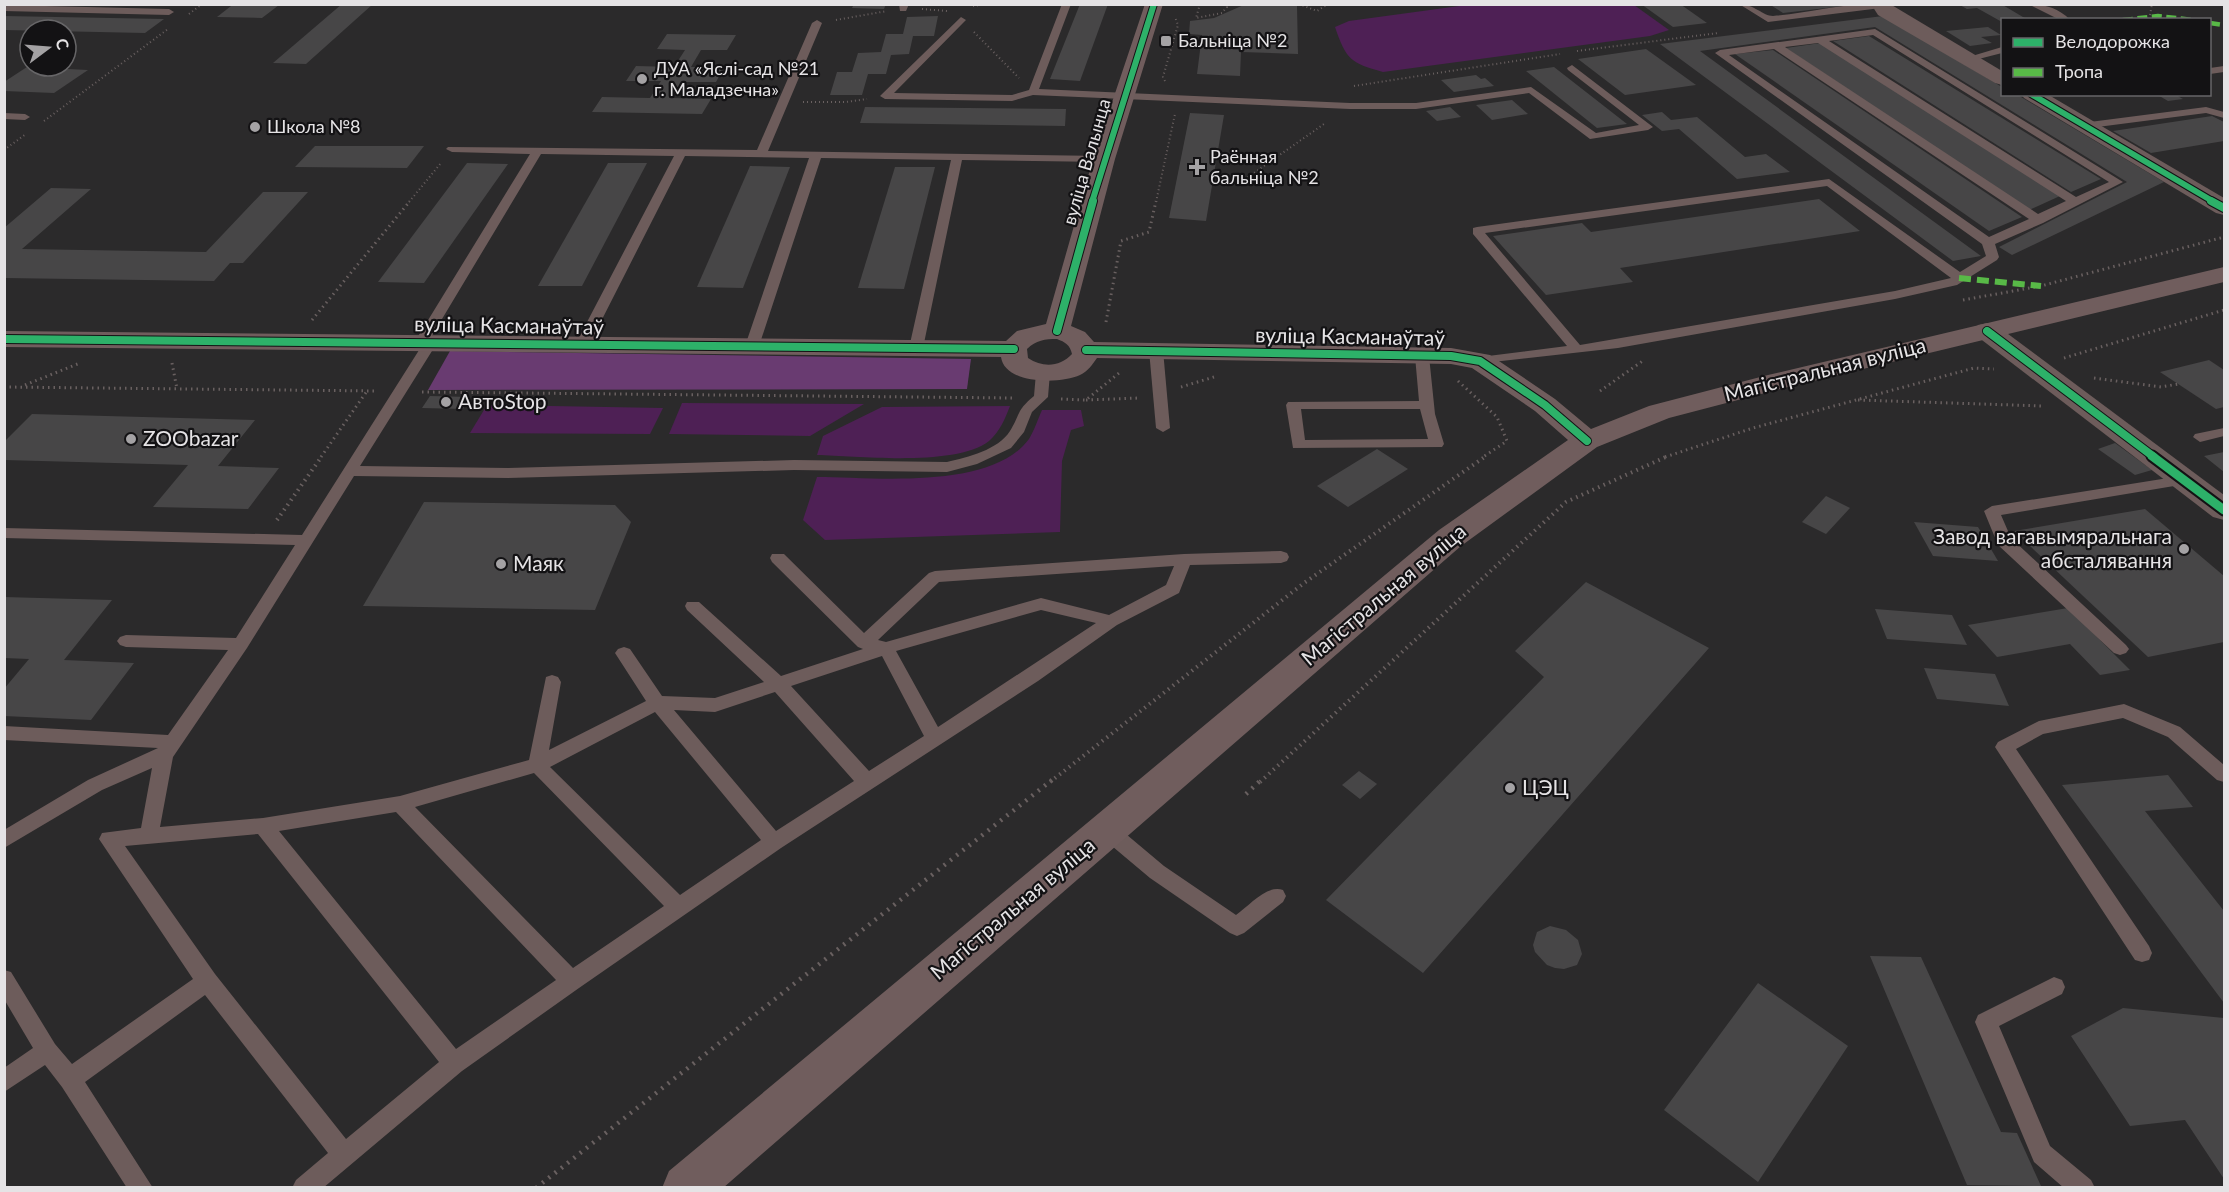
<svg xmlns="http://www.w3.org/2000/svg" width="2229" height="1192" font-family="Lato,sans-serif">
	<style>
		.green { fill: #4e2055 }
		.forest { fill: #693b71 }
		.building { fill: #474647 }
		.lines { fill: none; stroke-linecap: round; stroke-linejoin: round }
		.path-far3 { stroke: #696060; stroke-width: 2; stroke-dasharray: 1 3; stroke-linecap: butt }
		.path-far2 { stroke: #696060; stroke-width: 3; stroke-dasharray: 1.5 4; stroke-linecap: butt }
		.path-far1 { stroke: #696060; stroke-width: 4; stroke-dasharray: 1.5 4.5; stroke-linecap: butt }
		.path { stroke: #696060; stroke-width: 4.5; stroke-dasharray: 2 6; stroke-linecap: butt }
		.lane { fill: #6d5c5b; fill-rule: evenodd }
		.street { fill: #6d5c5b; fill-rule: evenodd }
		.secondary { fill: #705d5d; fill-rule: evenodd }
		.quiet-far1 { stroke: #58b947; stroke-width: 4.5; stroke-dasharray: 10 4.5; stroke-linecap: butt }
		.quiet { stroke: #58b947; stroke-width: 6; stroke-dasharray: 12 6; stroke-linecap: butt }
		.cycleway-far2-casing { stroke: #131214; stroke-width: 8 }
		.cycleway-far1-casing { stroke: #131214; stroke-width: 10 }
		.cycleway-casing { stroke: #131214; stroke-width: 13 }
		.cycleway-far2 { stroke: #2db169; stroke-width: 6 }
		.cycleway-far1 { stroke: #2db169; stroke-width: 8 }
		.cycleway { stroke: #2db169; stroke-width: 9 }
		.poi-dot { fill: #a4a2a4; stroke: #131214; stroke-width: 2 }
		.labels { text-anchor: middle; stroke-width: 4.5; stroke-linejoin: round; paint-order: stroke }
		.far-poi-label { font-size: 18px; fill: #e5e3e5; stroke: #131214; text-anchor: start }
		.far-street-label { font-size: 18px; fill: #e5e3e5; stroke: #131214 }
		.street-label { font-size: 21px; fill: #e5e3e5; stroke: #131214 }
		.poi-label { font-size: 21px; fill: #e5e3e5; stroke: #131214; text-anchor: start }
	</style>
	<rect width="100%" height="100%" fill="#2b2a2b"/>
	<g class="green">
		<path d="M1634 5 1669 30 1650 36 1383 72C1350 63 1346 59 1335 27L1349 21 1474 4Z"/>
		<polygon points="682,403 864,404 810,436 669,434"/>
		<polygon points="487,405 663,408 650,434 470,433"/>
		<path d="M1010 406C1005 419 1000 431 989 441 956 467 859 456 817 455L823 436 882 407Z"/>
		<path d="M1042 410H1081L1084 426 1071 430 1062 461 1060 532 825 540 803 520 817 477C873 477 991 491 1029 439 1034 431 1038 419 1042 410Z"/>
	</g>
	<polygon class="forest" points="450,351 971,359 967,389 428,390"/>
	<g class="building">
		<polygon points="239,4 271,4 279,5 262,18 217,17 231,6"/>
		<polygon points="342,4 373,4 306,64 273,63"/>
		<polygon points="854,4 886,4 884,9 852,8"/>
		<polygon points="1080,4 1108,4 1080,81 1050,79"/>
		<polygon points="1246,4 1297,6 1298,54 1241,52 1240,76 1197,74 1202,35 1189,34 1190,21 1214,18"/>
		<polygon points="1641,4 1680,4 1707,23 1673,27"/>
		<polygon points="1769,4 1844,4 1844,6 1783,13"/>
		<polygon points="1958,4 2001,4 2028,20 2002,20 2002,22 1977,8 1967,9"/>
		<polygon points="4,16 164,19 145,33 4,30"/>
		<polygon points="938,16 934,36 913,36 909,54 891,55 886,74 868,74 862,95 830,95 837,72 852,72 858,53 881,52 886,34 903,34 907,17"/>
		<polygon points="1883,16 2002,87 2002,94 2016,94 2164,182 2012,255 1999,247 2127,182 1875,27 1700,51 1981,256 1953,261 1660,44"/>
		<polygon points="1988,27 2001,35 1981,37 1992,43 1970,46 1946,31"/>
		<polygon points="667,34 736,35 727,50 701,50 691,67 724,67 716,82 683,82 672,98 711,99 702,114 592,112 602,97 650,98 661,81 626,81 636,66 674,67 685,50 657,49"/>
		<polygon points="1869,36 2101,179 2071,192 1833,41"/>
		<polygon points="1821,43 2060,196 2029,210 1786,48"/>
		<polygon points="1646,49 1696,85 1625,95 1578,59"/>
		<polygon points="1773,50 2022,217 1989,231 1735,54"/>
		<polygon points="27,67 88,70 54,93 4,91 4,82"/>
		<polygon points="1554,67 1627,124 1597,128 1526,71"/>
		<polygon points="1476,75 1481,79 1485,78 1494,86 1454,92 1441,80"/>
		<polygon points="2156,94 2174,94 2183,99 2168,101"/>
		<polygon points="1512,100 1528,114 1492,120 1476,105"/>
		<polygon points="865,107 1066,109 1065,126 860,123"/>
		<polygon points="1450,107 1461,117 1437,121 1426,111"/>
		<polygon points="1662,112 1671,120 1697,117 1745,157 1766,154 1790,172 1737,179 1679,129 1662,131 1642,115"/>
		<polygon points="1190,113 1224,115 1206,221 1169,218"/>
		<polygon points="2212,116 2224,122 2224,141 2151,153 2113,131"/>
		<polygon points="315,146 424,146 407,168 295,167"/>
		<polygon points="467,163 508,164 424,283 378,282"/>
		<polygon points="608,163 647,163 582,286 538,286"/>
		<polygon points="750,166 790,167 743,288 697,287"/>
		<polygon points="895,167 935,167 904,289 858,288"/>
		<polygon points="51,188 91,189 22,249 206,252 263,192 308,192 243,263 230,263 214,281 4,278 4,228"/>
		<polygon points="1819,199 1860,231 1620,268 1633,282 1546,295 1493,236 1582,223 1591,232"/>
		<polygon points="2209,360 2224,370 2224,407 2216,409 2160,372"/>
		<polygon points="430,396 470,397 463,409 422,408"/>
		<polygon points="32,414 255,420 218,466 279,468 248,509 153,507 188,465 4,460 4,442"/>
		<polygon points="2115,443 2152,470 2135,475 2098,449"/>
		<polygon points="1377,449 1408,469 1348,507 1317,486"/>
		<polygon points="2224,452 2224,472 2204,456"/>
		<polygon points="1826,496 1850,508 1826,534 1802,522"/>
		<polygon points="424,502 615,505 631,522 595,610 363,606"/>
		<polygon points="2145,509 2224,576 2224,642 2148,657 2014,531"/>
		<polygon points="1914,522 1978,527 1998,561 1933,556"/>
		<polygon points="1586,582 1709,648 1423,973 1326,900 1544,677 1515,651"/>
		<polygon points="4,597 112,600 64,660 134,663 91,720 4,716 4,689 29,659 4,658"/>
		<polygon points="2068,608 2130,670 2100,675 2070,644 1997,657 1968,625"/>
		<polygon points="1875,609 1952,615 1967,645 1887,639"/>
		<polygon points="1924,668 1995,674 2009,706 1937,699"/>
		<polygon points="1359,771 1377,784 1360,799 1342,785"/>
		<polygon points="2168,775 2193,807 2145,811 2224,911 2224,1003 2062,785"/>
		<polygon points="1550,926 1566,930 1578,940 1582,954 1577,965 1564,969 1555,968 1547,965 1535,952 1533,945 1537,932"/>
		<polygon points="1870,956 1921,957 2001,1132 2017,1133 2041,1186 1967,1185"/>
		<polygon points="1758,983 1848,1046 1758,1182 1664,1110"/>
		<polygon points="2123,1008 2224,1018 2224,1179 2185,1120 2130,1126 2071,1036"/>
	</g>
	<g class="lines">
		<g class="path-far3">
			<polyline points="1200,4 1196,18 1222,13 1227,7 1224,4"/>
			<polyline points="1299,4 1317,11 1328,4"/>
			<polyline points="973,6 986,4"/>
			<polyline points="922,9 947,11"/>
			<polyline points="189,14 202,4"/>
			<polyline points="2150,15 2152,4"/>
			<polyline points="836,20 887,11"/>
			<polyline points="974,32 1019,78"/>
			<polyline points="1577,51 1718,33"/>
			<polyline points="1165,81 1163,77 1178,25 1175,17"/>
			<polyline points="1354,86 1560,54"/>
			<polyline points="803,102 846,102 867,99"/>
			<polyline points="44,121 168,29"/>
			<polyline points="4,150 26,134"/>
			<polyline points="1241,182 1324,124"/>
			<polyline points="409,202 441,163"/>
			<polyline points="1156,202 1175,114"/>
		</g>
		<g class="path-far2">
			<polyline points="1963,300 2041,286 2224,237"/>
			<polyline points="312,320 410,201"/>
			<polyline points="1106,322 1121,241 1149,232 1156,201"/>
			<polyline points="2064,358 2224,310"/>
			<polyline points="172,363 177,389"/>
			<polyline points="2094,378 2161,387 2178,384"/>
			<polyline points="1458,381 1497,417 1507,441 1483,457"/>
			<polyline points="25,385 80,363"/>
			<polyline points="4,387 376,391"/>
			<polyline points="1181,387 1214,377"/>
			<polyline points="1600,391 1644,360"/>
			<polyline points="422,392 1012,398"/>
			<polyline points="1061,399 1086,400 1119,373"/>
			<polyline points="1086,400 1139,398"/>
			<polyline points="1858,400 2043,406"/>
			<polyline points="321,457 367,391"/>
			<polyline points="1665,457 1753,428 1974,368 1994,369"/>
		</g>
		<g class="path-far1">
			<polyline points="277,520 322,456"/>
			<polyline points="1050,782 1304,583 1486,456"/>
			<polyline points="1260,782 1566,502 1668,456"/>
		</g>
		<g class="path">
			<polyline points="1246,794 1261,780"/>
			<polyline points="536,1188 1052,780"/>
		</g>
		<g class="lane">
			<polygon points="899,4 909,4 906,11 900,11"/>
			<polygon points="1062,4 1071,4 1039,89 1350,103 1416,103 1531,87 1596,133 1639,125 1568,70 1567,68 1572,65 1653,127 1648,130 1590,139 1529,93 1416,109 1350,109 1033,95 1012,101 885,99 880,96 961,17 966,20 964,22 894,93 1012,95 1029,90"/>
			<path d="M1739 4C1754 4 1763 16 1773 16 1810 13 1849 1 1886 5L1881 8 1768 22Z"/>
			<path d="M2028 4C2043 4 2059 8 2070 20H2060Z"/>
			<polygon points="4,5 169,9 174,12 169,15 4,11"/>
			<path d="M817 20 822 23 768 151 1104 156 1110 159 1104 162 962 160 923 348 916 352 909 348 951 160 821 158 759 346 752 350 745 346 809 158 685 156 589 345 582 349 575 345 674 156 541 154 430 339 437 343 360 466 508 468 794 460 947 462C968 457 998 450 1010 431 1021 413 1016 411 1034 396L1036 373 1038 370H1048L1050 373 1048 397 1032 412 1024 432 1011 448 977 464 947 472 794 470 508 478 354 476 247 648 173 757 160 827 263 818 400 796 529 760 546 677 552 675 558 677 561 682 549 750 646 701 615 653 618 649 624 647 630 649 662 696 715 698 764 682 687 610 685 606 687 602H699L781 676 863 649 858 647 772 562 770 558 772 554H784L864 633 929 573 935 571 1184 554 1281 551 1287 553 1289 557 1287 561 1281 563 1190 565 1179 593 1117 625 1038 681 781 848 579 988 462 1071 323 1188H292L296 1180 328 1153 205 995 85 1082 153 1188H127L62 1087 45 1065 4 1092V1068L33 1048 4 999V970L11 972 55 1044 72 1064 193 979 99 839 102 833 141 828 152 768 102 790 4 848V830L88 780 158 748 4 740V726L168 735 228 650 126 647 120 645 117 641 120 637 126 635 236 638 295 545 4 538V528L302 535 421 347 414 343 530 154 452 152 446 149 448 147 757 150 812 23ZM1174 566 1166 585 1109 615 1041 598 886 642 878 640 939 582ZM1041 610 1096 623 938 727 896 651ZM882 656 924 736 869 771 791 686ZM775 692 854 781 776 831 674 710 715 712ZM655 712 761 840 680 895 550 767ZM534 773 664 906 573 968 415 807ZM396 812 556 980 456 1049 279 831ZM258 834 439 1062 346 1139 215 974 125 846Z"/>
			<path d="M1875 29 2123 182 2043 223 1995 244 1999 257 1997 260 1957 285 1895 299 1618 348 1475 364 1473 361 1480 357 1567 346 1473 234V228L1477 227 1829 179 1960 272 1986 256 1982 244 1715 53 1720 50ZM1873 35 2109 182 2076 197 1829 41ZM1818 43 2066 201 2038 214 1785 47ZM1774 49 2029 219 1989 237 1729 55ZM1827 186 1951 278 1895 291 1580 345 1485 233Z"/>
			<polygon points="2002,47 2002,53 1967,62 1962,59"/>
			<polygon points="2224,66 2224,72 2210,74 2210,68"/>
			<polygon points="2206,107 2224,112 2224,118 2206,113 2082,129 2077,126 2082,123"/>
			<polygon points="4,113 25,114 30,117 25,120 4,119"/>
			<polygon points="1156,346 1163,350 1170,428 1163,432 1156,428 1149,350"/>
			<path d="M1422 352 1429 356 1435 414 1444 444 1442 447 1293 448 1286 405 1288 402 1419 401 1415 356ZM1301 409H1420L1428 439 1305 440Z"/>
			<polygon points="2224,428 2224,436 2200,442 2193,437 2195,434"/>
			<polygon points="2187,475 2192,477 2195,480 2192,483 2001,515 2011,538 2126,645 2129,649 2126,653 2120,655 2114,653 1998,545 1984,511 1992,506"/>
			<polygon points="2124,704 2180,727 2224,765 2224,782 2217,780 2168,737 2123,718 2043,734 2016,749 2149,946 2152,953 2149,960 2142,962 2135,960 1995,747 1998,742 2039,721"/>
			<path d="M1107 822 1114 824 1164 866 1236 915C1249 906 1267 884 1283 890L1286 896 1283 902 1244 933 1237 936 1230 933 1150 878 1100 836 1097 830 1100 824Z"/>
			<polygon points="2054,977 2062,980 2065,987 2062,994 1999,1026 2050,1146 2091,1180 2095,1188 2064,1188 2034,1162 1975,1022 1978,1015"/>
		</g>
		<g class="street">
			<polygon points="1871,4 1890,4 2002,71 2002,85 1995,83 1878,15"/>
			<polygon points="2021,94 2047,94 2224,198 2224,215 2216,213 2024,98"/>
			<polygon points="1987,323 1996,325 2224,495 2224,520 2213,517 1978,337 1974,331 1978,325"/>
		</g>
		<path class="secondary" d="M1145 4H1163L1115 159 1071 326 1085 332 1094 342 1451 348 1490 355 1555 399 1591 429 1649 406 1768 375 2224 267V282L1784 388 1669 418 1597 447 1461 546 723 1188H662L669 1171 1439 530 1568 440 1535 411 1472 368 1451 364 1097 358C1092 365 1088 371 1080 375 1061 384 1005 385 1001 357L4 347V331L1006 341 1017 331 1046 324 1093 159ZM1057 339C1065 342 1070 345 1072 354 1060 367 1043 368 1028 358L1027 349C1036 340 1045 339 1057 339Z"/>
		<g class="quiet-far1">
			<polyline points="2123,20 2158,16 2193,20"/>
			<polyline points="2210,23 2224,25"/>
		</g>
		<polyline class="quiet" points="1959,278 2041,286"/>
		<g class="cycleway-far2-casing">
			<g id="cycleway-far2">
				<polyline points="2031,94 2214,202"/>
				<polyline points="1092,202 1154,4"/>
			</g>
		</g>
		<g class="cycleway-far1-casing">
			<g id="cycleway-far1">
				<polyline points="2211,201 2224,208"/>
				<polyline points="1057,331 1093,201"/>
				<polyline points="1987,331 2154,457"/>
				<polyline points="4,339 1014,349"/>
				<polyline points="1086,350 1451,356 1480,361 1545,405 1587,441"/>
			</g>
		</g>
		<g class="cycleway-casing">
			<polyline id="cycleway" points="2152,456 2224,510"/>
		</g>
		<use href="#cycleway-far2" class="cycleway-far2"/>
		<use href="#cycleway-far1" class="cycleway-far1"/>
		<use href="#cycleway" class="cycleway"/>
	</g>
	<g class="poi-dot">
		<rect x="1160" y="35" width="12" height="12" rx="3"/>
		<circle cx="642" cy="79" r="6"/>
		<circle cx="255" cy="127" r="6"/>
		<path d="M1194 158h6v6h6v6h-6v6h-6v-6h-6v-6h6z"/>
		<circle cx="446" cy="402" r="6"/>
		<circle cx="131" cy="439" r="6"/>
		<circle cx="2184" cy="549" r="6"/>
		<circle cx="501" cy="564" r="6"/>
		<circle cx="1510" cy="788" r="6"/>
	</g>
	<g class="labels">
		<g class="far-poi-label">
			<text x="1178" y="47">Бальніца №2</text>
			<text x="654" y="75">ДУА «Яслі-сад №21<tspan x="654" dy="21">г. Маладзечна»</tspan></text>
			<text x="267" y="133">Школа №8</text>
			<text x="1210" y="163">Раённая<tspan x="1210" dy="21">бальніца №2</tspan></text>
		</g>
		<g class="far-street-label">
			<text transform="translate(1087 162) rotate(-74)" y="6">вуліца Валынца</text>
		</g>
		<g class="street-label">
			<text transform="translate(509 326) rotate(1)" y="7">вуліца Касманаўтаў</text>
			<text transform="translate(1350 337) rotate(1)" y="7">вуліца Касманаўтаў</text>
			<text transform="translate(1825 370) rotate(-14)" y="7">Магістральная вуліца</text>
			<text transform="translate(1384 595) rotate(-40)" y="7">Магістральная вуліца</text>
			<text transform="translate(1013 909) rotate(-40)" y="7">Магістральная вуліца</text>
		</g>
		<g class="poi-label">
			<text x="458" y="409">АвтоStop</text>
			<text x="143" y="446">ZOObazar</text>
			<text x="2172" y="544" text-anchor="end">Завод вагавымяральнага<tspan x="2172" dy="24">абсталявання</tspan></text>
			<text x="513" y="571">Маяк</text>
			<text x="1522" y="795">ЦЭЦ</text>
		</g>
	</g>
	<rect width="2229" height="1192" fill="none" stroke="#e5e3e5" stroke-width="12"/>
	<rect x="2001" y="18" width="210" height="78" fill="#131214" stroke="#676668" stroke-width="1.5"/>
	<rect x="2013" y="38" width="30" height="9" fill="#2db169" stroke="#676668" stroke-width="1.5"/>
	<text x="2055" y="48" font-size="18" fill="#e5e3e5">Велодорожка</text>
	<rect x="2013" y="68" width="30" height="9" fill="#58b947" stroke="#676668" stroke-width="1.5"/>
	<text x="2055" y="78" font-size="18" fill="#e5e3e5">Тропа</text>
	<g transform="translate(48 48) rotate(74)"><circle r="28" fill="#131214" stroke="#676668" stroke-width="1.5"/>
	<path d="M0-4.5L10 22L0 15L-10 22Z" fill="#a4a2a4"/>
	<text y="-9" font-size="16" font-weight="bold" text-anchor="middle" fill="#e5e3e5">С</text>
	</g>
</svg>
